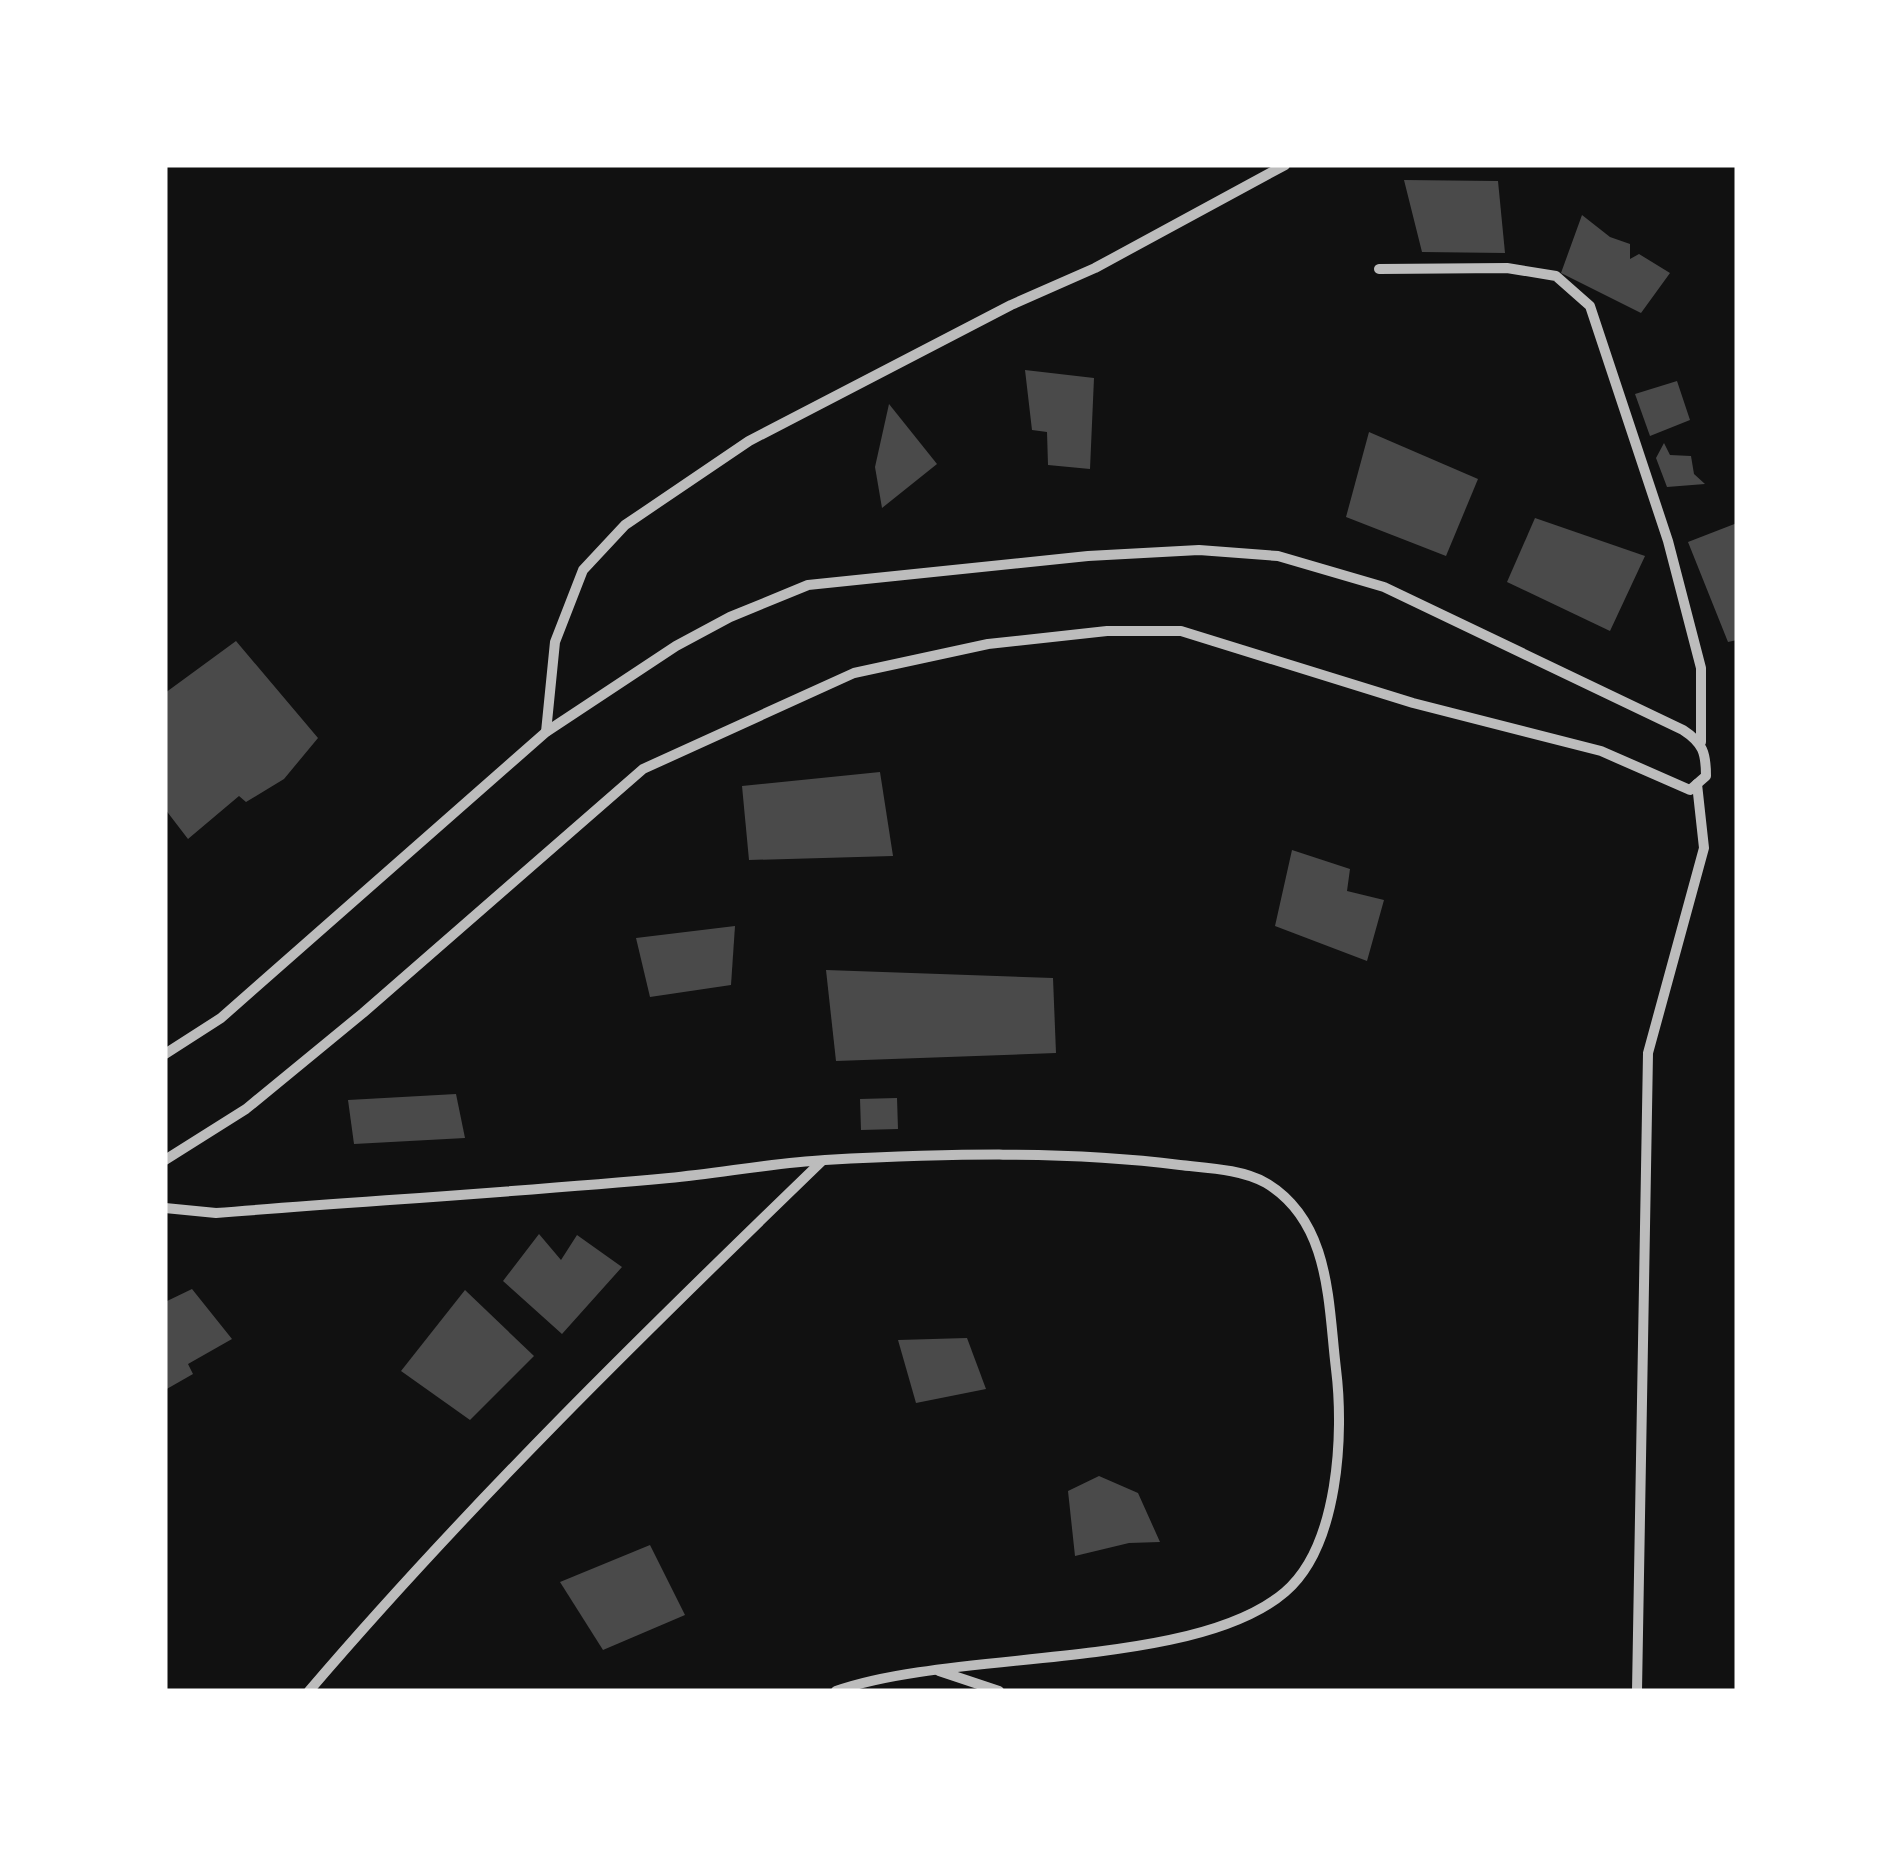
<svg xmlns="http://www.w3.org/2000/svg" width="1902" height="1856" font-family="Spectral,serif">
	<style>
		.building { fill: #4a4a4a }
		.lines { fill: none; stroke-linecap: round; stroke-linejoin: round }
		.minor { stroke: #bcbcbc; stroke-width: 10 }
	</style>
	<rect width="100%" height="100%" fill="#111"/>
	<g class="building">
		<polygon points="1404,180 1498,181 1505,253 1422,252"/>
		<polygon points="1582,215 1610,237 1630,244 1630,259 1639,254 1670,273 1641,313 1561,273"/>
		<polygon points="1025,370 1094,378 1090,469 1048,465 1047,432 1032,430"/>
		<polygon points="1677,381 1690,420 1650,436 1635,394"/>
		<polygon points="889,404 937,464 882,508 875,467"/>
		<polygon points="1369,432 1478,479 1446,556 1346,517"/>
		<polygon points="1664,443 1670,455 1691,456 1694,474 1705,484 1667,487 1656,458"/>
		<polygon points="1535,518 1645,556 1610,631 1507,582"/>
		<polygon points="1737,523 1737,640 1728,642 1688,542"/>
		<polygon points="236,641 318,738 284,779 246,802 239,796 188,839 165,809 165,693"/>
		<polygon points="880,772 893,856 749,860 742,786"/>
		<polygon points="1292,850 1350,869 1347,891 1384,900 1367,961 1275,926"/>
		<polygon points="735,926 731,985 650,997 636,938"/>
		<polygon points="826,970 1053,978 1056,1053 836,1061"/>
		<polygon points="456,1094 465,1138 354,1144 348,1100"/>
		<polygon points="897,1098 898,1129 861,1130 860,1099"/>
		<polygon points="539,1234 561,1260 577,1235 622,1267 562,1334 503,1281"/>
		<polygon points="192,1289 232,1339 188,1364 193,1374 165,1390 165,1302"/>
		<polygon points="465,1290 534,1356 470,1420 401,1371"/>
		<polygon points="967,1338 986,1389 916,1403 898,1340"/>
		<polygon points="1099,1476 1138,1493 1160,1542 1129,1543 1075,1556 1068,1491"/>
		<polygon points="650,1545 685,1615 603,1650 560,1582"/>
	</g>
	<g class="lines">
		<g class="minor">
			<polyline points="1379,269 1507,268 1556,276 1590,306 1668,541 1701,668 1701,742"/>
			<polyline points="546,732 555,642 583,570 625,525 749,441 1011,305 1095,268 1285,165"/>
			<path d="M165 1054 221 1018 546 732 676 646 730 617 808 585 1088 556 1199 550 1278 556 1384 587 1683 730C1703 743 1706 753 1706 776L1690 790 1601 751 1413 703 1181 631H1107L988 644 854 673 643 769 363 1013 246 1109 165 1160"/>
			<path d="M165 1208 216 1213C367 1201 518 1192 669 1178 721 1173 773 1163 825 1160 942 1154 1064 1150 1180 1165 1206 1168 1242 1169 1266 1183 1331 1222 1328 1303 1336 1369 1344 1433 1339 1546 1285 1592 1194 1670 955 1649 836 1691"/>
			<polyline points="939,1671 999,1691"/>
			<path d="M309 1691C469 1504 645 1332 822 1161"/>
			<polyline points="1637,1691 1648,1053 1704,848 1697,784"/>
		</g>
	</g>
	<rect width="1902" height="1856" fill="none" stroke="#ffffff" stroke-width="335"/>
</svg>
